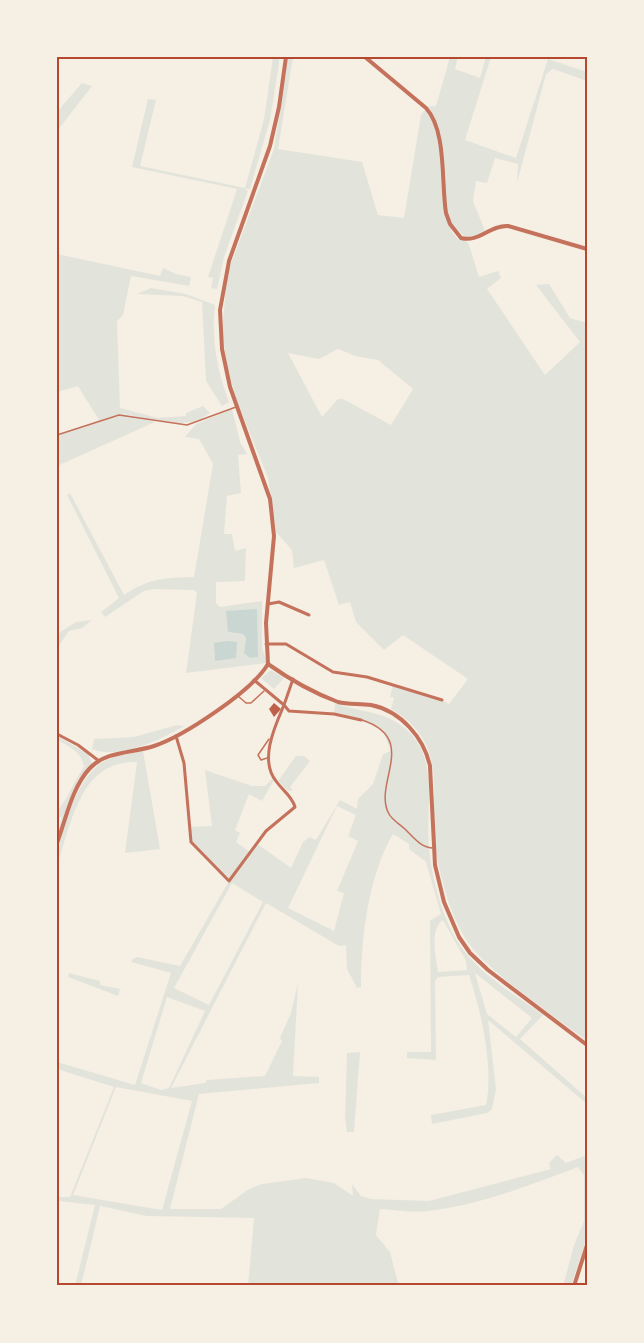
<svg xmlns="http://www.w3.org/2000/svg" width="644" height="1343" font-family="'DejaVu Sans',sans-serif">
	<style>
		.green { fill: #e2e4dc; fill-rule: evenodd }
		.water { fill: #c9d6d2 }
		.building { fill: #bf614a }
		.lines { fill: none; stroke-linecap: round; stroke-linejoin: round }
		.service { stroke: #c5725c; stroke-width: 1.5 }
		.minor { stroke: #c5725c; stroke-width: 3 }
		.tertiary { stroke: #c5725c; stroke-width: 4 }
		.neatline { fill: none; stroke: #b5482f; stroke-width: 2 }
	</style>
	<rect width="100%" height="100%" fill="#f6efe4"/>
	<g class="green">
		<polygon points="273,57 279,57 279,64 270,120 250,189 245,189 248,191 224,257 217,289 211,288 213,278 208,277 237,189 132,167 148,99 156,100 140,166 245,188 264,119"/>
		<path d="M288 57H293L278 149 362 162 378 215 404 218 421 115 427 107 436 106 450 57H458L455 69 480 78 486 57H491L465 140 516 158 548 59 587 72V81L553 69 546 74 517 183 518 164 495 158 487 183 476 181 473 201 485 231 467 238 452 226 451 231 458 239 468 242 479 277 498 271 501 278 487 289 545 375 580 342 536 285 549 284 570 318 587 323V1041C555 1016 485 971 465 938 450 913 441 881 436 852 427 796 453 745 391 709L394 698 390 697 393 684 439 698 449 704 468 679 403 635 384 650 356 622 350 602 339 605 324 560 294 568 292 550 276 532 268 478 235 396 227 365 222 332 227 274 274 149ZM338 349 355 356 378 360 413 389 391 425 343 399H338L322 417 288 353 319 359Z"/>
		<polygon points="82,83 92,86 57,131 57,112"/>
		<path d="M57 254 160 276 163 268 176 274 191 277 189 286 131 276 123 315 117 321 120 408 158 418 186 416V413L203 406 210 413C185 433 148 418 120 413L155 422 57 466V435L99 420 78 386 57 392Z"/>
		<path d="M151 288 186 294 215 305C211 338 217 371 229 402L222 406 206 381 202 302 183 296 137 294Z"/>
		<path d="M232 409 240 442 247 454 238 455 241 493 227 496 224 534H232L235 551 246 548 245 581 216 582V603L220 607 262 601V648L267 663 186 673 197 593 194 590 154 589 144 591 105 617 101 612 119 598 67 495 70 493 124 595C149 578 164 578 194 577L213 464 199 439 185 437 196 424ZM257 610 244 653 246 638 243 634 228 632Z"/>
		<polygon points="92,620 82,628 69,631 57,648 57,634 76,622"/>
		<polygon points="271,670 284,678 274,689 261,678"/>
		<path d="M335 703C361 713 385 710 407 730 440 760 425 809 429 848 432 880 442 917 459 944 478 973 515 995 543 1015L520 1039 587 1098V1104L488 1020 496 1089 492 1109 487 1113 432 1124 431 1115 486 1105C494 1067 481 1011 469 975L438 977 435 981 436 1060 407 1058V1052H431L430 921 441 914 426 862 409 849V844L393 834C368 876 361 939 361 987L357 988 347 969 346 945 339 946 266 903 171 1088 205 1083 207 1080 265 1076 282 1041 280 1038 291 1013 298 983 293 1076 319 1077V1083L199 1094 170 1209H221L249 1189 262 1184 306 1178 334 1183 353 1196 352 1184 361 1196 371 1199 429 1201 551 1169 549 1163 557 1155 566 1163 587 1155V1237L571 1286H563L574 1245 584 1221V1175L578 1167C530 1185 478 1206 427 1211 412 1213 395 1210 380 1209L376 1235 390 1252 399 1286H248L254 1218 147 1216 100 1206 81 1286H75L95 1205 59 1201 57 1207V1197H70L114 1087 57 1069V1062L135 1085 171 973 131 962 133 959 137 957 180 966 229 881 192 844 190 827 212 826 205 770 252 786H265L272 779 274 780 262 801 249 794 235 830 240 833 236 842 250 852 256 843 291 868 303 842 310 837 316 840 340 800 357 809 358 799 373 784 383 754 391 751 382 729 354 718 334 714ZM337 806 356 815 348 836 358 841 337 891 344 893 334 931 288 908ZM232 883 263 902 209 1005 174 988ZM443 920 466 961 467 970 438 972C436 958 429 929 443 920ZM475 973 532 1018 516 1037 487 1014ZM167 997 205 1011 169 1088 161 1090 141 1083ZM116 1087 192 1101 162 1210 73 1195Z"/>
		<path d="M177 725 184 726C161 740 118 760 92 749L94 739 134 737Z"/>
		<path d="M57 736 88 754 92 764 78 780 57 837 62 816 57 819V811C69 798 73 782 84 767 81 751 70 747 57 740Z"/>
		<path d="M143 751 160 849 125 853 137 762C80 760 72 823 57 865 57 838 78 775 103 762 115 755 130 754 143 751Z"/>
		<polygon points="296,756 304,756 310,761 290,787 293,790 288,791 278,781"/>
		<polygon points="69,973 100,981 100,985 120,989 118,996 68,977"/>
		<polygon points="360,1052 354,1132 347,1132 345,1117 347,1053"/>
	</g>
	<g class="water">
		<polygon points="257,609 258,657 250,658 244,653 246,638 243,634 228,632 226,611"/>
		<polygon points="227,641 237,642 236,658 215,661 214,643"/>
	</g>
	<polygon class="building" points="274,703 281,709 274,717 269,709"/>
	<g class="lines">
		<g class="service">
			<polyline points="57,435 119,415 187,425 236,407"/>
			<polyline points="238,696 246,703 251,703 264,691"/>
			<path d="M362 720C420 739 372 784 389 814 392 820 401 825 406 830 414 838 421 847 432 848"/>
			<polyline points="267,758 261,760 258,755 269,739"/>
		</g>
		<g class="minor">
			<polyline points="268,604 279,602 309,615"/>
			<polyline points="266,644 286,644 333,672 367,677 442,700"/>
			<polyline points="293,679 284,705 289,711 334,714 361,720"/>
			<polyline points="57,734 78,745 99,761"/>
			<path d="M176 736 184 763 191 842 229 881 266 831 295 807C292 796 282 790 276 781 259 760 275 726 284 705L254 680"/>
		</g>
		<g class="tertiary">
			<path d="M365 57 426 108C447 131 441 183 446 213L450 224 461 238C478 243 490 225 508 226L587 249"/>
			<polyline points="268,664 266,623 274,536 270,499 230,387 222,349 220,310 229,261 270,146 279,107 286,57"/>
			<path d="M268 664C289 679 314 693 338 702 349 705 360 703 371 705 401 711 424 738 430 766L435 865 444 902 459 937 470 953 488 970 587 1045"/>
			<path d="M57 843C66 819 72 787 90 768 106 751 133 753 154 746 184 736 252 691 268 664"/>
			<polyline points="574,1286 587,1245"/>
		</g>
	</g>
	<rect width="644" height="1343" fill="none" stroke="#f6efe4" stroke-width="117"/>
	<rect x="58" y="58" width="528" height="1226" class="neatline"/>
</svg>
